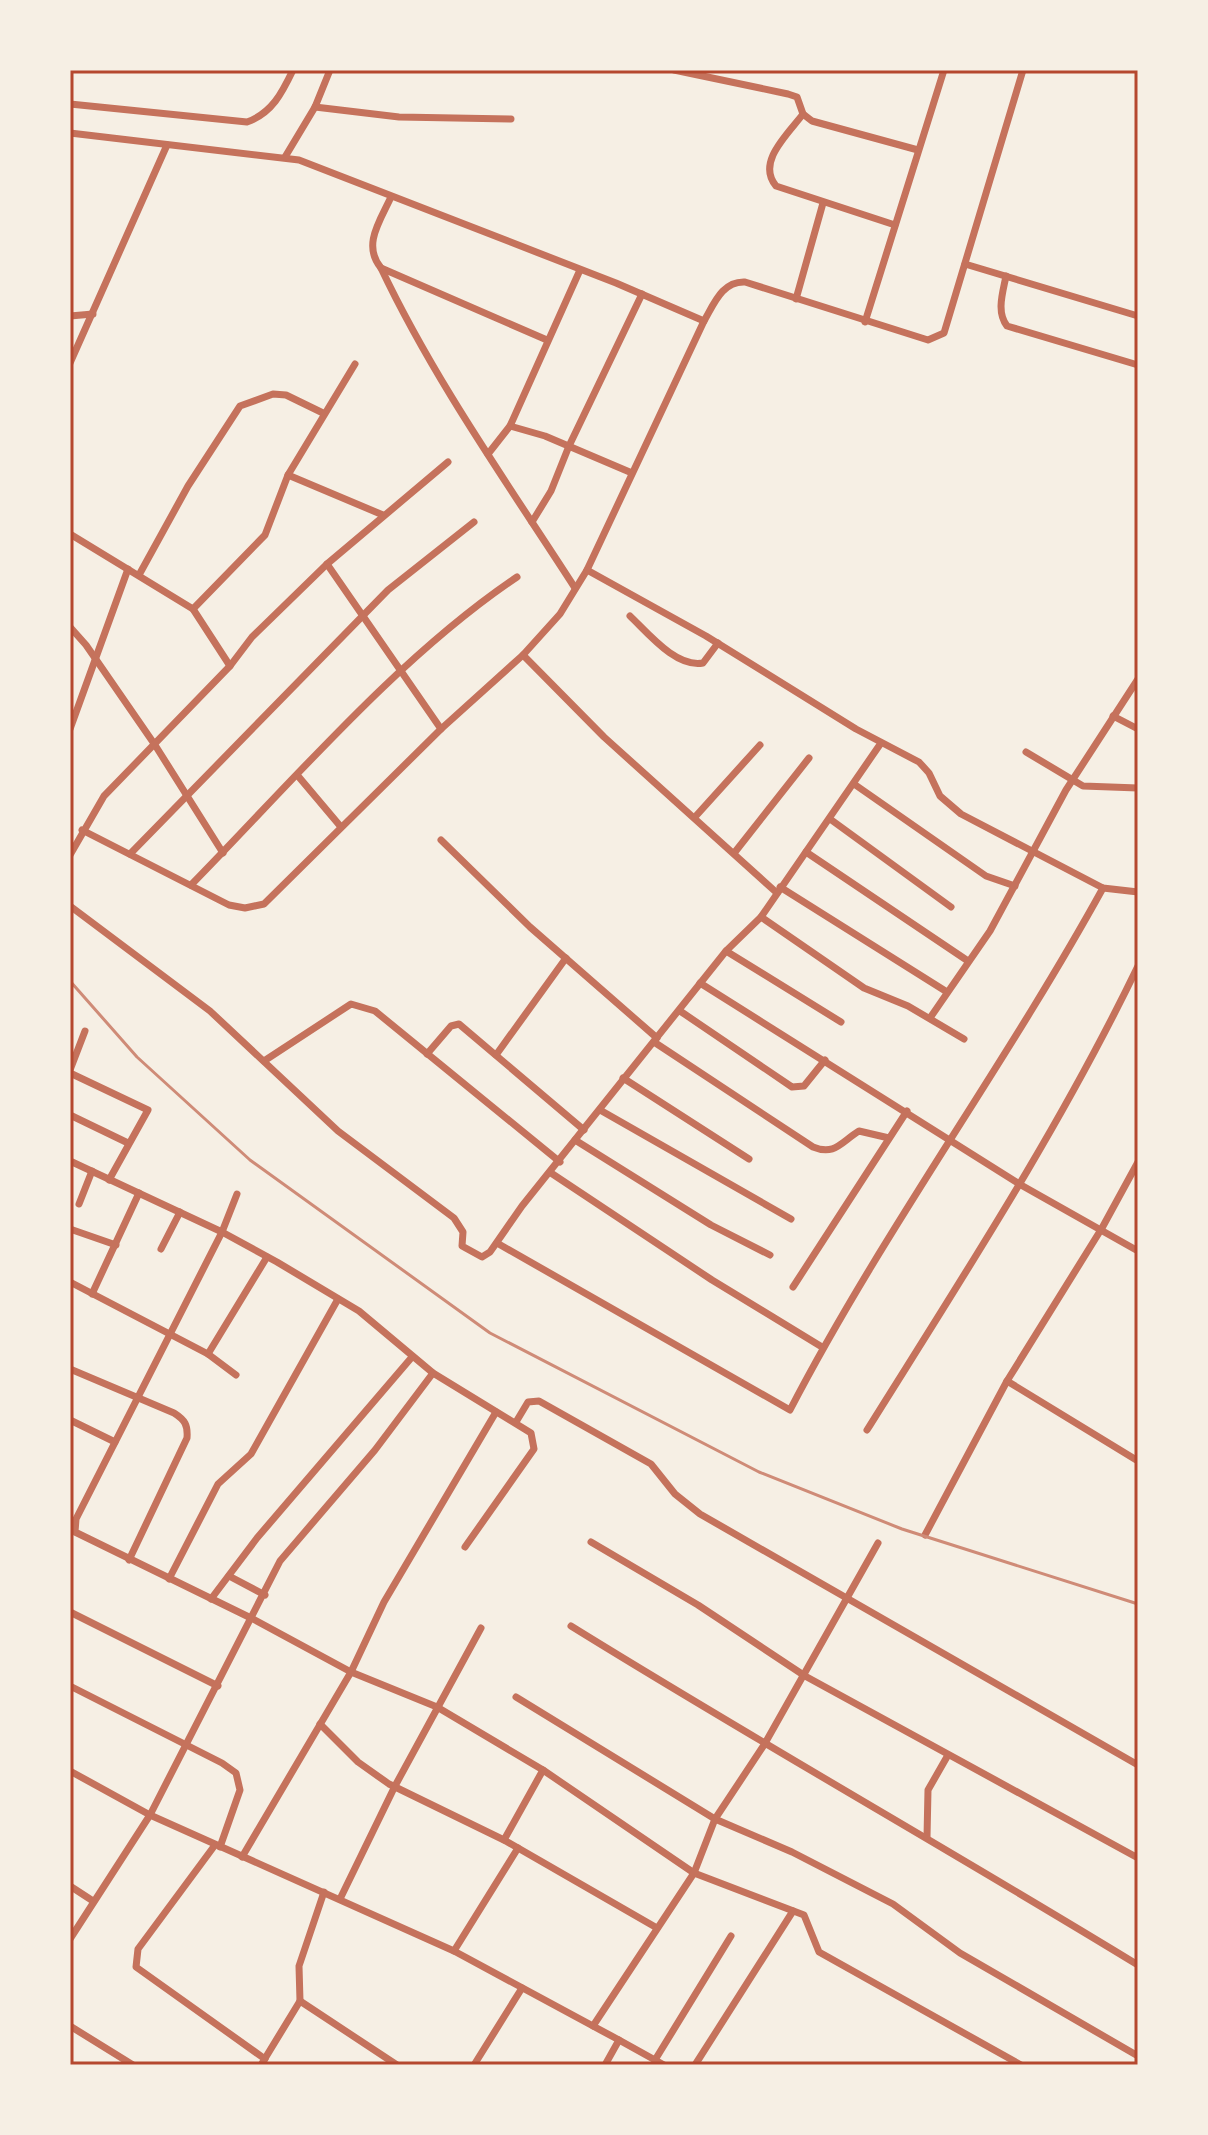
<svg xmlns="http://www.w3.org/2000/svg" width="1208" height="2135" font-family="Merriweather,serif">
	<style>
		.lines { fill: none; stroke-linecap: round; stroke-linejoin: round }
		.minor { stroke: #c5725c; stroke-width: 7 }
		.rail { stroke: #cf8b77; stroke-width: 3 }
		.neatline { fill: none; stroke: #b5482f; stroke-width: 3 }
	</style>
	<rect width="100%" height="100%" fill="#f6efe4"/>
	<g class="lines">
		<g class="minor">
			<polyline points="674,70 788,94 797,97 803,114 812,121 918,150"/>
			<path d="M70 104 247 122C272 113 282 93 293 70"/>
			<polyline points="315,107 399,117 511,119"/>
			<path d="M803 114C788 134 756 162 776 186L895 225"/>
			<polyline points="70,133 299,160 616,283 704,321"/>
			<polyline points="285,157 315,107 330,70"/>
			<path d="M391 197C380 221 362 245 381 268L547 340"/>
			<polyline points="965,264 1138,316"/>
			<path d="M381 268C434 380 508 484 575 588"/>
			<path d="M1006 276C1003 292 996 312 1007 326L1138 365"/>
			<polyline points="796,299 823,203"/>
			<polyline points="70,316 93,314"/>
			<polyline points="865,322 944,70"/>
			<polyline points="70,363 167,145"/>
			<polyline points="510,426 545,436 632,473"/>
			<polyline points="488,454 510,426 580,270"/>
			<polyline points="288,475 383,515"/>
			<polyline points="532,522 551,491 569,446 642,294"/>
			<polyline points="70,534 193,609 230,666"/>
			<polyline points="327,564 441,729"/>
			<polyline points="587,570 706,636 856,729 919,762 929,773 940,796 961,814 1103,888 1138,892"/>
			<polyline points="139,575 188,486 240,406 273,394 286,395 323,413"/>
			<polyline points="193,609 265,535 288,475 355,364"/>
			<path d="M630 616C648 633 676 668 703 663L718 643"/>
			<polyline points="70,627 86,645 155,745 223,853"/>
			<polyline points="523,655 604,737 777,893"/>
			<polyline points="1113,716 1138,729"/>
			<polyline points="70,729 128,569"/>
			<polyline points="1026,752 1083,786 1138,788"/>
			<polyline points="298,776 341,827"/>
			<polyline points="854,784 986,876 1015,886"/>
			<polyline points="695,817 760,745"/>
			<polyline points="830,819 951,907"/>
			<path d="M82 830 229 905 245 908 264 904 441 729 523 655 560 614 587 570 704 321C714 304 722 281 745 282L928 340 944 333 1023 70"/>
			<polyline points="441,840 530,927 657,1038"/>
			<polyline points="735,852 809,758"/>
			<polyline points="806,852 968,961"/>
			<polyline points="130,854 388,590 474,522"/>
			<polyline points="70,855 104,796 230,666 252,637 327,564 448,462"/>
			<path d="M191 885C292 782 398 657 517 577"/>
			<polyline points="780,887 947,992"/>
			<polyline points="70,906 210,1011 338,1131 454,1218 463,1232 462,1246 482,1257 490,1252 522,1206 726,951 761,917 881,743"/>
			<polyline points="761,917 864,988 908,1006 964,1039"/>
			<polyline points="726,951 841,1022"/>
			<polyline points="700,983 1021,1185 1138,1251"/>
			<polyline points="680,1011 792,1087 804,1086 825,1060"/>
			<polyline points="930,1018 990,931 1066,790 1138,679"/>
			<path d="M654 1042 813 1147C835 1156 841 1142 859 1131L889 1138"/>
			<polyline points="427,1054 451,1026 459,1024 584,1130"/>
			<polyline points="496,1055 566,958"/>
			<polyline points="264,1061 351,1004 375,1011 560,1162"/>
			<polyline points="70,1070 85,1031"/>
			<polyline points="70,1073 148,1110 109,1180"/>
			<polyline points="623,1078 749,1159"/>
			<polyline points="600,1110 791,1219"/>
			<polyline points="70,1115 128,1143"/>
			<polyline points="575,1140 711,1225 770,1255"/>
			<polyline points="70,1161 222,1232 277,1262 359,1311 433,1373 531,1433 534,1449 465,1547"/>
			<polyline points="551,1173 712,1280 822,1347"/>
			<polyline points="237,1194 222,1232 76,1519 75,1532 253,1619 351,1672 437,1707 543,1770 694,1873 804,1915 819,1952 1021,2065"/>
			<polyline points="79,1204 92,1171"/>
			<polyline points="70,1229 116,1245"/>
			<path d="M497 1243 790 1410C883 1231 1005 1066 1103 888"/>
			<polyline points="161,1249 180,1212"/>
			<polyline points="70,1282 208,1354 236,1375"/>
			<polyline points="793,1287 907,1111"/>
			<polyline points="92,1294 139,1193"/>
			<polyline points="208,1354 267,1257"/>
			<path d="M70 1369 174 1413C185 1420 188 1425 187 1438L129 1560"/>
			<polyline points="1007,1381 1138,1461"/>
			<polyline points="70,1420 115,1442"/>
			<polyline points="516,1422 528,1402 539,1401 651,1464 675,1494 700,1514 1138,1765"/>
			<path d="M867 1430C962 1278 1060 1128 1138 966"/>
			<polyline points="925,1535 1007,1381 1102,1228 1138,1162"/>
			<polyline points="591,1542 698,1605 805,1676 1138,1858"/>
			<polyline points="229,1576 265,1595"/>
			<polyline points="169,1579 218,1484 251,1454 338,1299"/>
			<polyline points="211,1599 257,1538 412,1357"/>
			<polyline points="70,1612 218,1686"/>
			<path d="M571 1626C758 1742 950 1850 1138 1965"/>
			<polyline points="70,1686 222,1763 236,1773 240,1790 220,1847"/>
			<polyline points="516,1697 715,1819 792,1852 893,1904 960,1953 1138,2056"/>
			<polyline points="320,1724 358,1762 389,1784 504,1840 657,1928"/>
			<polyline points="70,1771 150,1815 454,1951 593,2026"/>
			<polyline points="927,1837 928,1790 948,1755"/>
			<polyline points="504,1840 543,1770"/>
			<polyline points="215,1845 138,1949 136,1967 265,2059"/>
			<polyline points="242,1857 351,1672 384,1602 496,1412"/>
			<polyline points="70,1886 93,1901"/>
			<polyline points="340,1899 395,1786 481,1628"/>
			<polyline points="70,1939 150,1815 280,1561 375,1450 433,1373"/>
			<polyline points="454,1951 518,1848"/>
			<polyline points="300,2001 299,1966 324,1892"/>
			<polyline points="70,2026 133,2065"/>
			<polyline points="619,2040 664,2065"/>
			<polyline points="655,2060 731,1936"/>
			<polyline points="261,2065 300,2001 397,2065"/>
			<polyline points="474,2065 522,1988"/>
			<polyline points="605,2065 619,2040 593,2026 694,1873 715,1819 764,1745 878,1543"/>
			<polyline points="695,2065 793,1911"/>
		</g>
		<polyline class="rail" points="70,981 137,1057 250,1160 490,1333 759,1472 902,1529 1138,1604"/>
	</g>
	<rect width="1208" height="2135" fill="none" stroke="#f6efe4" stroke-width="144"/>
	<rect x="72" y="72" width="1064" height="1991" class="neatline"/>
</svg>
